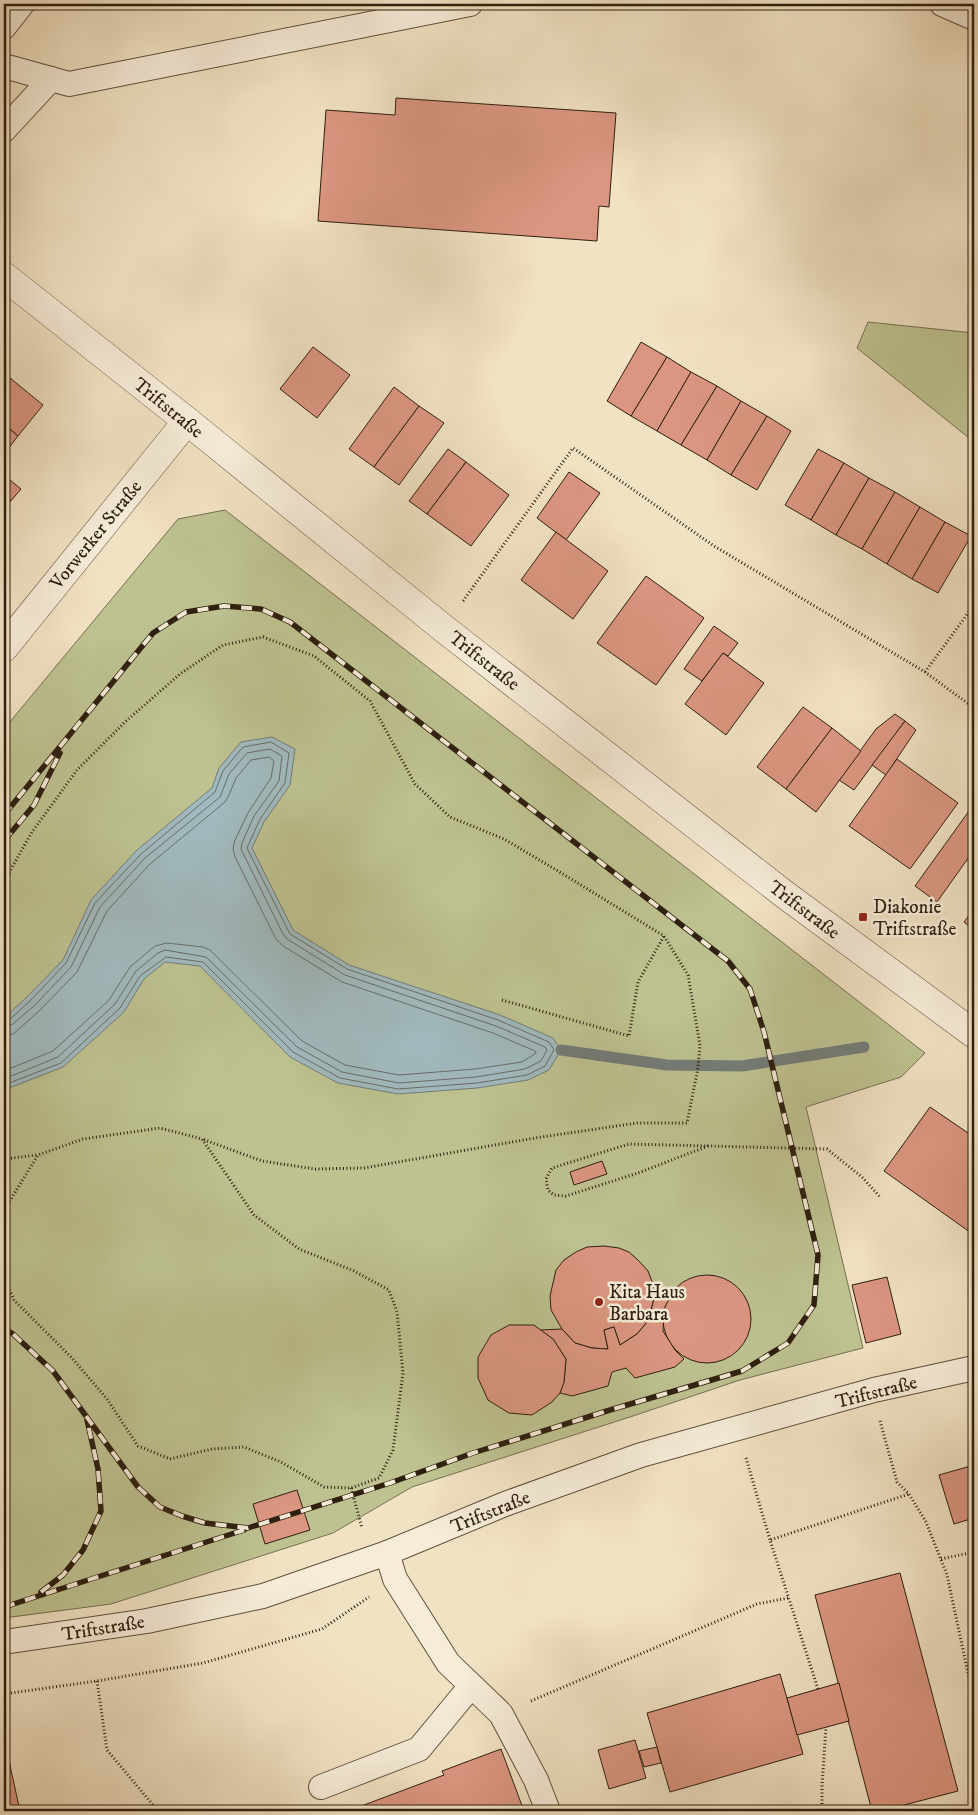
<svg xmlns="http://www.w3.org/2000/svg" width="978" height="1815" font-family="'IM FELL DW Pica',serif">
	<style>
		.green { fill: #bec291; stroke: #767050 }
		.water { fill: #a1babf; stroke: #737c79 }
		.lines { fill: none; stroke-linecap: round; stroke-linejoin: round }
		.shore { stroke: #686c67; stroke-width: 1 }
		.stream { stroke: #737c79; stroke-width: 11 }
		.building { fill: #db9681; stroke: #2e1f0f }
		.service-casing { stroke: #5f503c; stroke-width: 26 }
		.tertiary-casing { stroke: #5f503c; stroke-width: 29 }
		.path { stroke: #2e1f0f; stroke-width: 3; stroke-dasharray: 1 2.5; stroke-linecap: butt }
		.service { stroke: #f6ecd8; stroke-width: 24 }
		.tertiary { stroke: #f6ecd8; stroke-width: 28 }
		.rail-casing { stroke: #2e1f0f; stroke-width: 5.5 }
		.rail { stroke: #f6ecd8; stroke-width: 4; stroke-dasharray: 11; stroke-linecap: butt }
		.poi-dot { fill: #8f2418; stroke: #f6ecd8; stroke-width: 2 }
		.labels { text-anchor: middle; stroke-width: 5; stroke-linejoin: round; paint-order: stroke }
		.street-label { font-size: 19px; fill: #2e1f0f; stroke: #f6ecd8 }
		.poi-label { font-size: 19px; fill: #2e1f0f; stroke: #f6ecd8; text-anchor: start }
	</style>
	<rect width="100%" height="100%" fill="#f1e2c3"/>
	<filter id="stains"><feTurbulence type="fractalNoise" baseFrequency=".004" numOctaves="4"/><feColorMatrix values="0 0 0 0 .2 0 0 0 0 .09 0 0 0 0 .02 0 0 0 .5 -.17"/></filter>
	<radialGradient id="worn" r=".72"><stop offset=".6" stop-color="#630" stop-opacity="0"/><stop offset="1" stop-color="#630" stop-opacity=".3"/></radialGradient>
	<g class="green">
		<polygon points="868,322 974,333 974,442 857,348"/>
		<polygon points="225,510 925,1053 901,1077 806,1107 863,1348 740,1380 633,1416 412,1487 333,1533 111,1604 4,1618 4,729 178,519"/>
	</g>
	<polygon class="water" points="272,737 295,749 290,785 264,822 252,848 293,930 349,965 500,1015 553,1038 561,1050 549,1070 528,1080 477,1088 398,1094 338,1083 290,1057 200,966 165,962 144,979 124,1012 63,1067 4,1090 4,1018 27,997 63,960 91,900 137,850 212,788 219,768 241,742"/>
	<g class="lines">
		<g class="shore">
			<polyline points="4,1021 9,1020 31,1000 66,963 95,903 141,854 215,792 223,771 243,747 271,742 289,753 285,783 260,819 247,848 290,934 347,969 498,1020 549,1042 554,1050 545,1066 527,1075 477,1083 398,1089 340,1078 293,1052 203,962 166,957 140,976 120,1008 61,1063 4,1085"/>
			<polyline points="4,1028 13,1024 35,1005 71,967 100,907 145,858 220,797 229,774 247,753 270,749 282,756 279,781 254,816 242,843 241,849 283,934 287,939 345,975 496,1026 545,1047 547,1050 541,1061 525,1069 476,1077 399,1083 342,1072 297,1047 206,957 165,950 158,953 136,971 115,1004 58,1057 4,1079"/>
			<polyline points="4,1035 13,1034 18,1030 40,1010 77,972 107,911 150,864 225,802 229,795 236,778 251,760 269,757 274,761 271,778 248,813 235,840 233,848 235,857 276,939 283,946 342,982 493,1033 535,1051 536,1053 522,1062 475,1069 399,1075 345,1065 302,1041 210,950 203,947 167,943 155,946 130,967 109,1000 53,1051 4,1071"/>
		</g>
		<polyline class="stream" points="561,1050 667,1065 742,1066 864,1047"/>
	</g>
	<g class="building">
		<polygon points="396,98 616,113 609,207 599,206 597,241 318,221 326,110 395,115"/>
		<polygon points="641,342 667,357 631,416 607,401"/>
		<polygon points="313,347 350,375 317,418 280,389"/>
		<polygon points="667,357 691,372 657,431 631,416"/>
		<polygon points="691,372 717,386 681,445 657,431"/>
		<polygon points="4,373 43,405 18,436 4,424"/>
		<polygon points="717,386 741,401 707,460 681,445"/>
		<polygon points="394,387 419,406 374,467 349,449"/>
		<polygon points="741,401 767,416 731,475 707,460"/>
		<polygon points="419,406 444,423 399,485 374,467"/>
		<polygon points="767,416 791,431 757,490 731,475"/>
		<polygon points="4,424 18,436 4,454"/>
		<polygon points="448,449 466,462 427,514 409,501"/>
		<polygon points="818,449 844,463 811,520 785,505"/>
		<polygon points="466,462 509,495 471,546 427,514"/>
		<polygon points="844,463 869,478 836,535 811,520"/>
		<polygon points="569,472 600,493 566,540 537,518"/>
		<polygon points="4,475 21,489 4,509"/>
		<polygon points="869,478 895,492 862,549 836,535"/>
		<polygon points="895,492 920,507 887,564 862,549"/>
		<polygon points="920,507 945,522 912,579 887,564"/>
		<polygon points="945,522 971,536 938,593 912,579"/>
		<polygon points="556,532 608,571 573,619 521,580"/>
		<polygon points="646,576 704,618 656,685 597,643"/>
		<polygon points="714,626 738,643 728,656 723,653 702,681 684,669"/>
		<polygon points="723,653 764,683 726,735 685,704"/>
		<polygon points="803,707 832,728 786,789 757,767"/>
		<polygon points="895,714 905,721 854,790 839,780 876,729"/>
		<polygon points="905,721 916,730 886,775 872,765"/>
		<polygon points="832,728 861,751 816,812 786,789"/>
		<polygon points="897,759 958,803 910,869 849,826"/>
		<polygon points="974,804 974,850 937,902 915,886"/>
		<polygon points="974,909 974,930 964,922"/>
		<polygon points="930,1107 974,1137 974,1235 884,1171"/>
		<polygon points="602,1161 607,1174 574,1185 570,1172"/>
		<polygon points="604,1246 619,1248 629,1252 638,1260 648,1271 653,1284 654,1299 648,1321 637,1334 620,1345 614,1327 604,1330 608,1349 592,1348 575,1343 562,1329 551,1310 550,1296 556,1270 564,1260 576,1252 587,1247"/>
		<circle cx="707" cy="1319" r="44"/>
		<polygon points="887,1277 901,1334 866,1343 852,1285"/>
		<polygon points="670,1297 664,1309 663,1331 675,1350 684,1359 675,1367 635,1378 626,1368 612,1372 608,1386 572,1396 560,1393 564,1382 566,1359 553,1339 540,1330 562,1329 575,1343 592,1348 608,1349 604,1330 614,1327 620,1345 637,1334 648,1321 654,1299"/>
		<polygon points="509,1325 534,1325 553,1339 566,1359 564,1382 560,1393 552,1402 532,1415 509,1413 488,1400 478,1378 478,1357 491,1335"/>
		<polygon points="974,1465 974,1518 954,1524 939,1475"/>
		<polygon points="297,1490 310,1530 265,1544 253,1504"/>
		<polygon points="900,1573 958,1791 881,1811 872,1811 815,1595"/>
		<polygon points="780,1674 803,1754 670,1792 647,1713"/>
		<polygon points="839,1683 849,1721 797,1735 787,1698"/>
		<polygon points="635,1740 646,1778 609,1789 598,1750"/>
		<polygon points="4,1747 6,1747 20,1811 4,1811"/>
		<polygon points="657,1747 661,1763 644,1767 639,1751"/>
		<polygon points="501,1749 524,1811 348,1811 444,1775 442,1771"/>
	</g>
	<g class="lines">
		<g class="service-casing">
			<g id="service">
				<polyline points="942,4 974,18"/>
				<polyline points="4,27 22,4"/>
				<polyline points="4,66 69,84 470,4"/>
				<polyline points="4,130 51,79"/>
				<polyline points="387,1553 395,1579 448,1663 501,1714 536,1780 548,1811"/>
				<polyline points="4,1642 147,1621 263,1596 387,1553 505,1504 641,1455 874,1390 974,1368"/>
				<polyline points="321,1787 419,1749 471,1686"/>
			</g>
		</g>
		<g class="tertiary-casing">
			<g id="tertiary">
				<polyline points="4,276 187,421 443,628 784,894 974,1034"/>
				<polyline points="4,648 187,421"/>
			</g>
		</g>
		<g class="path">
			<polyline points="463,601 573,448 714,546 925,672 974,708"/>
			<polyline points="925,672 974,605"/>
			<polyline points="4,886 11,869 32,832 77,770 125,722 180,674 223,645 263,637 314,656 370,701 415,784 450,817 504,839 563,874 664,936 688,975 700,1045 698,1068 687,1123 637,1123 535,1138 364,1168 315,1169 262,1161 202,1139"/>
			<polyline points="502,1000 629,1036 638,982 664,936"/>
			<polyline points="708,1146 638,1173 566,1196 554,1195 548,1190 546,1179 552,1168 629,1144 827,1149 862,1177 881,1198"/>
			<polyline points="4,1159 37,1155"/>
			<polyline points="4,1218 6,1207 38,1155 83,1139 160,1128 202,1139 254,1215 299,1249 354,1271 389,1290 397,1312 403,1373 393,1450 379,1478 351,1488 324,1487 281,1462 244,1447 212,1449 170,1459 138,1446 107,1399 71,1357 14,1300 4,1277"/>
			<polyline points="880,1421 897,1482 909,1494 926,1522 947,1575 974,1701"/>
			<polyline points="746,1458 770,1540"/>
			<polyline points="351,1488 362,1528"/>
			<polyline points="941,1559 974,1552"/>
			<polyline points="97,1681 107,1750 158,1811"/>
			<polyline points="818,1689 770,1540 909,1494"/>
			<polyline points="4,1694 97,1681 203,1663 322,1629 369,1597"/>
			<polyline points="531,1701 757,1604 788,1598"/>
			<polyline points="822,1811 822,1786 826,1727"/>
		</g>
		<use href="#service" class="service"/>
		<use href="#tertiary" class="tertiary"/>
		<g class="rail-casing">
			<g id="rail">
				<polyline points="4,815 153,633 186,612 224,606 261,609 290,622 728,961 750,989 764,1032 818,1255 814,1305 788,1343 742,1371 610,1410 473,1453 390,1483 248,1528 205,1523 182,1516 160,1507 138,1487 53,1371 13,1334 4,1328"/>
				<polyline points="4,841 34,805 60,753"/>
				<polyline points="41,1592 63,1575 83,1550 101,1511 98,1469 87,1420"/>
				<polyline points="4,1607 244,1530"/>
			</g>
		</g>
		<use href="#rail" class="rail"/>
	</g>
	<g class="poi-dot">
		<rect x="858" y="912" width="10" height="10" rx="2.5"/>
		<circle cx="599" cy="1302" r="5"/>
	</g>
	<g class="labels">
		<g class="street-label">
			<text transform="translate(169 407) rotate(39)" y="7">Triftstraße</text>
			<text transform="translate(95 534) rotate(-51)" y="7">Vorwerker Straße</text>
			<text transform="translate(485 660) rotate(38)" y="7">Triftstraße</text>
			<text transform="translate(805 909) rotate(37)" y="7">Triftstraße</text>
			<text transform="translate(876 1391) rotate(-14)" y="7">Triftstraße</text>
			<text transform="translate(490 1511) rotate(-22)" y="7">Triftstraße</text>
			<text transform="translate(103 1627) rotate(-9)" y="7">Triftstraße</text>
		</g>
		<g class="poi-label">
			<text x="873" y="913">Diakonie<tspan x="873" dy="22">Triftstraße</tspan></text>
			<text x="609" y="1298">Kita Haus<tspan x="609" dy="22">Barbara</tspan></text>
		</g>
	</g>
	<rect width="978" height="1815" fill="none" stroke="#f1e2c3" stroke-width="20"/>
	<rect x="5" y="5" width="968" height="1805" fill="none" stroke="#2e1f0f" stroke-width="2.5"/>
	<rect x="10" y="10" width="958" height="1795" fill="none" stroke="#2e1f0f"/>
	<rect width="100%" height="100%" filter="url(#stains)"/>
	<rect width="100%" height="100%" fill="url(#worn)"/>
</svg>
